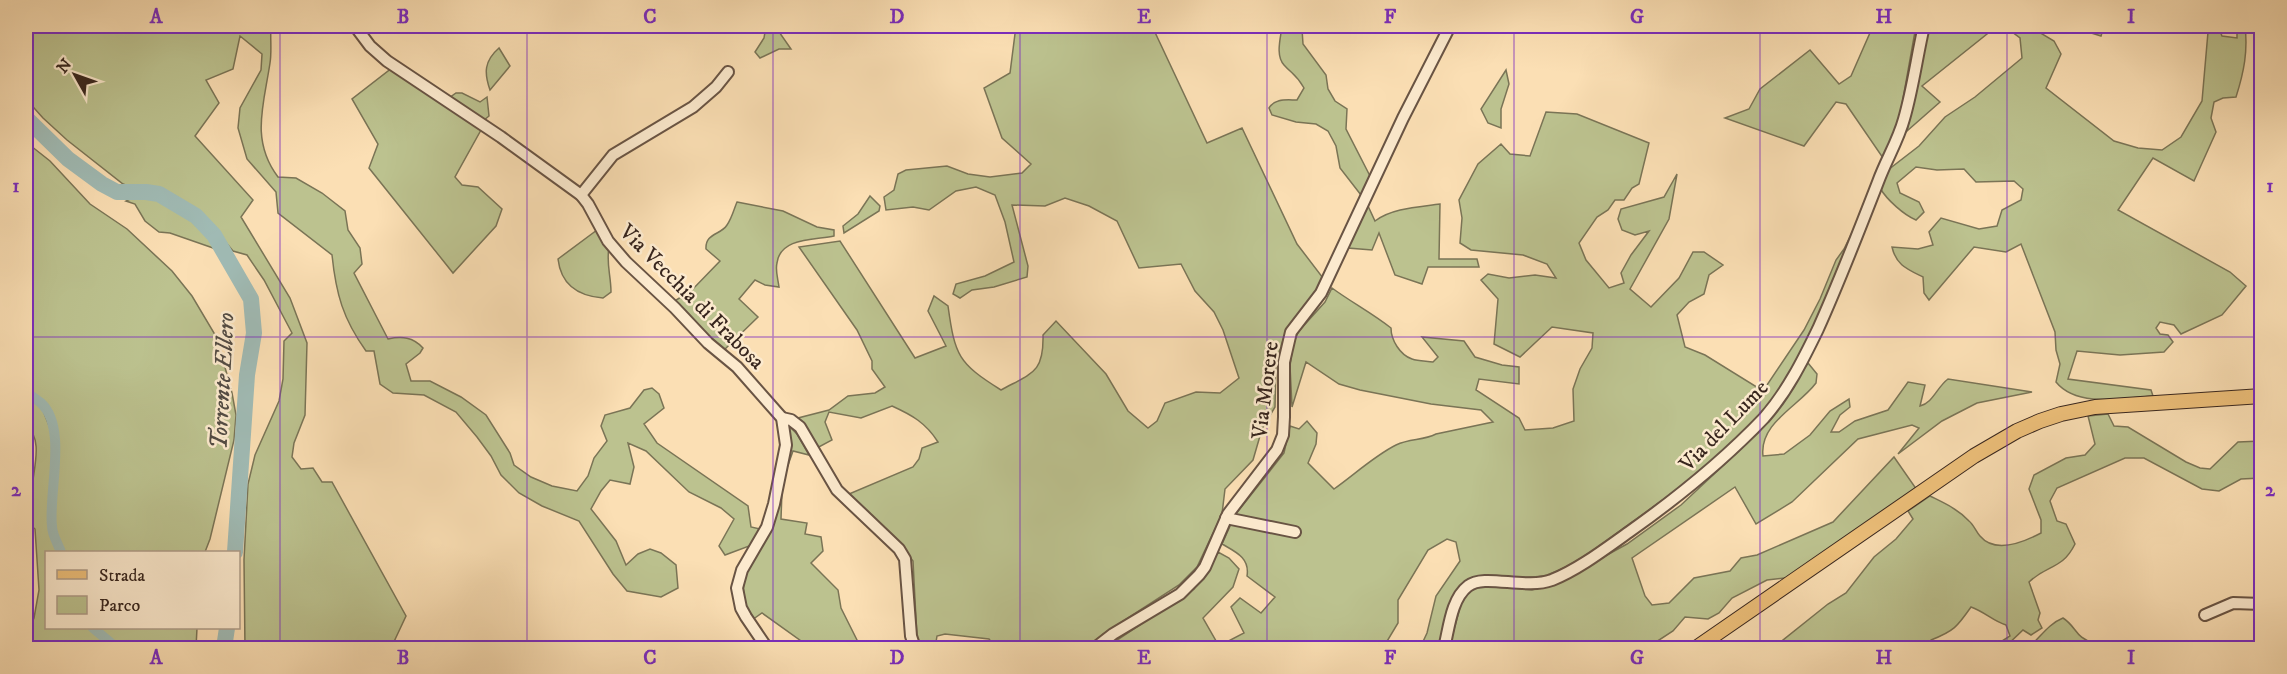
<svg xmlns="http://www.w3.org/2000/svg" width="2287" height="674" font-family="'IM FELL DW Pica',serif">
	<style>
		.green { fill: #bcc28f; stroke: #7a7456; stroke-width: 1.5 }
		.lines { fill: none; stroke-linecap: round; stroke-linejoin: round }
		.canal { stroke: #a0bbb5; stroke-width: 10 }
		.river { stroke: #a0bbb5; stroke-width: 16 }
		.minor-casing { stroke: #695444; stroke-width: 14 }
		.major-casing { stroke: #38261e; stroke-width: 16 }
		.minor { stroke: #fceace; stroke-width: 10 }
		.major { stroke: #eec07a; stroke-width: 14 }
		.grid { fill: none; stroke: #7b2cbf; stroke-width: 1.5; stroke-opacity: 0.55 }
		.labels { text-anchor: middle; stroke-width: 5; stroke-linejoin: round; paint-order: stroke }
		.street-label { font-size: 22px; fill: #38261e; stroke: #fceace }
		.water-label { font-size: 24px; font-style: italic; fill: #524b44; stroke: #fceace }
		.neatline { fill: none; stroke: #7b2cbf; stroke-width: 2 }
		.grid-label { font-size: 20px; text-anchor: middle; font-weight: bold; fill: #7b2cbf }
	</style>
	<rect width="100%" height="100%" fill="#fbdfb4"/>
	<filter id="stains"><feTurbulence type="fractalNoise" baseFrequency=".00333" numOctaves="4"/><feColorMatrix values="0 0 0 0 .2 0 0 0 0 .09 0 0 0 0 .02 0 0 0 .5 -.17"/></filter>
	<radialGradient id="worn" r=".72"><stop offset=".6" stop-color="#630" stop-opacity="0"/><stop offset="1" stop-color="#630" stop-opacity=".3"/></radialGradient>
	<g class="green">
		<path d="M26 26H271C270 38 272 51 270 63 264 104 250 140 278 177L296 178 322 193 345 211 348 230 360 248 362 264 354 273 388 339C402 336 413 337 423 348L420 353 406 364 411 381H430L461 397 486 415 510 453 514 465 531 477 552 486 577 491 588 476 594 458 607 441 601 426 605 415 630 408 644 390 652 388 659 394 664 408 644 424 657 443 748 506 751 527 760 529 752 545 725 555 719 546 734 519 721 508 689 492 646 451 628 443 634 467 630 484 610 480 601 491 591 509 616 541 626 565 638 554 650 549 661 553 676 565 678 588 661 597 627 591 613 574 579 521 542 506 519 493 501 475 491 456 477 437 456 412 424 395 393 393 380 384 374 351H366C343 319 336 294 332 255L278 213 276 192 247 159 238 128 240 108 261 70 262 54 240 36 233 69 206 80 219 103 195 136 253 200 241 217 290 298 307 343 305 415 294 443 292 457 301 469 313 468 322 482H332L406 616 391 648H245L244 560 248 484 255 455 279 401 283 379 284 341 292 333 264 280 247 255 233 251 209 222 192 207 174 195 149 188 137 189 123 184 67 140 43 118 26 99Z"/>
		<polygon points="766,26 775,26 791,49 779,49 760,58 755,52 764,38"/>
		<path d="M1016 26H1064L1067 28 1073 26H1152L1207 143 1242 128 1297 244 1323 278 1315 294 1286 331 1276 362 1275 407 1262 429 1253 460 1225 489 1222 514 1197 567 1179 585 1103 634 1087 648H996L989 639 945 634 937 636 935 648H922L917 638 913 561 900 544 849 494 913 467 919 459 922 448 938 442C926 423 912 415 892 406L861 418 829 412 825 422 832 440 817 448 805 426 798 418 829 410 848 396 875 393 885 387 872 369V361L857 330 799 247 840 241 915 358 946 346 928 311 934 296 948 306C955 356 958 363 1001 390 1032 373 1044 373 1043 335L1056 321 1106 374 1128 411 1148 428 1157 421 1165 403 1196 392 1220 393 1239 378 1223 330 1214 312 1195 291 1181 264 1139 268 1117 221 1089 206 1065 198 1045 206 1012 205 1028 266 1027 277 994 287 972 290 960 298 953 294 956 284 985 276 1014 262 1005 222 995 195 976 187 956 191 929 210 913 207 886 210 884 197 894 190 898 174 906 170 947 166 968 174 990 177 1022 173 1031 164 1002 138 984 88 1010 73Z"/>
		<path d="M1282 26H1299L1302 29 1303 44 1326 75 1328 89 1335 101 1347 109 1346 129 1370 176 1361 195 1340 168 1336 146 1328 131 1316 124 1296 122 1272 115 1269 108C1275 98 1286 100 1297 100L1304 88C1296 74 1293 75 1284 65 1275 55 1281 37 1282 26Z"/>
		<polygon points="1873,26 1916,26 1899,121 1883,158 1846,104 1836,102 1804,146 1725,118 1749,109 1760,89 1810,50 1839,84 1851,76"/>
		<polygon points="1929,26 1997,26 1922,86 1940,102 1907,131"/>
		<path d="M2004 26H2029L2054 41 2061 54 2046 88 2114 141 2138 148 2162 150 2181 137 2202 101 2208 32 2200 26H2218L2222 36 2237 38V26H2245C2248 51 2244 72 2236 97L2223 98 2214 102 2211 118 2216 132 2194 181 2153 158 2118 210 2230 272 2246 286 2222 315 2181 334 2174 325 2160 322 2156 328 2160 334 2168 335 2173 342 2164 352 2120 355 2077 351 2068 379 2151 390 2153 396C2124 398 2077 408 2056 382L2060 364 2056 350 2055 332 2021 244 2006 252 1974 247 1929 300 1924 293 1923 277C1907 269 1896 265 1892 247L1918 249 1933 245 1929 232 1941 218 1979 229 1997 226 2002 210 2021 200 2023 189 2014 181 1976 182 1964 169 1937 170 1916 167 1897 183 1900 193 1919 202 1924 212 1916 220C1904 215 1887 200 1880 188L1888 170 1919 146 1945 117 1975 97 2022 58 2020 38Z"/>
		<polygon points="2075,26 2074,26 2104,26 2101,36 2085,31"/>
		<path d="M499 48 510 66 490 90C484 73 484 61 499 48Z"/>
		<polygon points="392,68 481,130 455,177 462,185 478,187 502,209 496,226 453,273 369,168 378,144 352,99"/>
		<polygon points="1506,70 1509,84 1501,109 1501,128 1488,123 1481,109"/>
		<polygon points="456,93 462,93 480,102 487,97 489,116 484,120 449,98"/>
		<path d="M1546 112 1577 114 1649 143 1639 184 1632 188 1624 200H1615L1608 210 1597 217 1579 243 1586 260 1609 288 1624 283 1621 273 1631 255 1649 231 1635 235 1622 230 1618 219 1621 209 1664 197 1677 174 1669 219 1630 289 1651 307 1679 278 1693 252H1704L1723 265 1709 275 1704 294 1689 302 1677 315 1685 347 1705 355 1763 391 1804 330 1820 299 1836 260 1844 249 1864 208C1836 278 1809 361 1757 418 1719 461 1674 492 1628 525 1603 543 1576 565 1547 575 1524 582 1486 570 1470 580 1451 592 1444 628 1439 648H1420L1427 633 1436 596 1460 561 1456 542 1447 539 1428 550 1398 600V623L1383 648H1105L1194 589 1218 552 1229 558 1239 569 1233 587 1203 618 1219 646 1244 633 1231 607 1240 598 1261 613 1275 597 1247 576C1250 558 1236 552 1222 544L1235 515 1284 453 1290 426 1299 429 1307 421 1317 433 1316 444 1308 463 1334 489C1354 475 1374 456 1396 445 1411 438 1422 441 1436 434L1493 422 1481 410 1431 404 1360 390 1339 384 1306 362 1292 407 1290 366 1293 345 1298 332 1325 302 1332 288C1351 302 1372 313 1391 328 1391 340 1400 355 1412 359 1418 361 1426 361 1433 362L1438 357 1422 337 1464 341 1475 357 1502 365 1519 367V384L1479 379 1476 390 1519 418 1525 430 1553 428 1574 421 1573 389 1580 369 1592 348 1593 333 1552 327 1520 357 1494 344 1498 299 1481 280 1488 274 1509 278 1535 275 1556 278 1547 264 1523 255 1471 250 1460 243 1462 218 1459 200 1478 164 1501 144 1510 154 1530 156Z"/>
		<polygon points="26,142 50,161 90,204 127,229 172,271 192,296 217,338 232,393 236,415 234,440 210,539 205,552 63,552 54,525 57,465 56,431 46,406 26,389"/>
		<polygon points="148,196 163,201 173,209 191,217 202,228 216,249 170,233 159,232 145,221 135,204 126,201 134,197"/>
		<polygon points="870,196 880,206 879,211 844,233 843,226 858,214"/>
		<path d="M737 202 783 211 817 227 834 230V236C816 240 780 237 777 263 775 270 778 279 779 287L765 285 755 280 739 299 758 317 723 351 673 302 691 291 720 261 706 249C705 233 721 235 727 225 732 218 734 209 737 202Z"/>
		<path d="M1440 204 1439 259H1477L1479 267H1428L1422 284 1395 275 1379 233 1372 250 1348 248 1368 206 1375 221C1392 208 1419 207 1440 204Z"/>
		<path d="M597 230 609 248C606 263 611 276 611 292L603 298C578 296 561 285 558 259Z"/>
		<path d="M1808 363 1817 374 1816 383C1799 406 1759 423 1763 456L1784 454 1810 435 1830 411 1849 399 1850 407 1840 415 1831 432H1839L1855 421 1888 410 1908 382 1925 385 1920 406C1933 403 1937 387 1948 379L2032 392 1977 403 1942 421 1898 454 1919 428 1912 425 1858 439 1792 502 1756 524 1735 487 1632 558 1645 596 1652 605 1669 603 1694 578 1730 571 1741 558 1757 555 1833 522 1894 457 1917 490 1794 577 1767 580 1732 598 1719 613 1708 619 1685 617 1673 631 1653 644 1622 648H1449L1462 600 1475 587 1485 585 1532 590 1554 584 1627 544 1681 505 1759 432Z"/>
		<path d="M26 395 42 408 52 433 53 462 50 526 59 552H46V628H91L114 648H26L28 646 26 637 34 618 39 590 35 529 26 521V495L32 489C33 470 44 438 26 426Z"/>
		<path d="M2108 414 2114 426 2128 427 2186 462 2200 468 2210 469 2238 442 2261 441V478L2241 479 2219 491 2202 489 2144 458H2125L2057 488 2050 501 2057 521 2066 524 2075 544C2062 570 2048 564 2029 582L2040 613 2038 620 2042 628 2031 635 2023 630 2004 648H1991L2010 636 2006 625C1993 621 1985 612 1971 607 1957 627 1954 631 1931 640L1928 648H1773L1828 604 1846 593 1874 557 1896 539 1913 519 1908 511 1930 496C1944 503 1958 509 1969 521 1974 525 1976 532 1980 536 1995 554 2024 542 2041 533V520L2029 489 2034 475 2066 458 2085 455 2095 444 2088 416Z"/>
		<polygon points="789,426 797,434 809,455 793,451 787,468"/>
		<path d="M782 491 781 519 807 523 805 534 821 537 823 551 811 563 838 590 841 608 861 648H811L762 613 752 620C730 575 755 565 772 527 777 516 779 502 782 491Z"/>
		<path d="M2063 618C2077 627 2075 638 2094 643L2093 648H2028C2040 638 2048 624 2063 618Z"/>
		<polygon points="95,628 197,628 196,648 120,648"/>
	</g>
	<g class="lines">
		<g class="canal">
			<path d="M26 392C30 395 36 399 41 403 68 428 48 494 52 526 52 535 58 544 61 552"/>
			<polyline points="93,628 117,648"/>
		</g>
		<g class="river">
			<polyline points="26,118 68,159 102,184 117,192 146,192 159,194 196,216 214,235 251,299 254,333 247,375 235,552"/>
			<polyline points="224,648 227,628"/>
		</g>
		<g class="minor-casing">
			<g id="minor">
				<polyline points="355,26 370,46 387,61 501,137 581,195 588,204 608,241 626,262 675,308 708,343 737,367 782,418 786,445 774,504 767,527 742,570 737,588 741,608 746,617 767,648"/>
				<polyline points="581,195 613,155 693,107 716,87 728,72"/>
				<polyline points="782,418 791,420 800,427 837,490 899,549 905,559 911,636 915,648"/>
				<polyline points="1226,518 1295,532"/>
				<polyline points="2205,615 2233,603 2262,604"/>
				<polyline points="1095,648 1113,634 1180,594 1199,575 1205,567 1228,514 1277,450 1283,435 1284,417 1284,362 1291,332 1321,293 1403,118 1450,26"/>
				<path d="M1444 648C1449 629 1451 599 1468 586 1484 573 1525 590 1552 580 1579 569 1605 549 1629 532 1677 498 1723 461 1764 418 1787 392 1803 360 1818 329 1840 280 1859 231 1878 182 1886 160 1898 141 1904 119 1913 88 1917 56 1924 26"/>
			</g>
		</g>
		<g class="major-casing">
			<polyline id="major" points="1696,648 1974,456 2017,431 2040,421 2061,414 2095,407 2262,396"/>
		</g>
		<use href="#minor" class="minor"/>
		<use href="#major" class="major"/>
	</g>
	<path class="grid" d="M280 26V648M527 26V648M773 26V648M1020 26V648M1267 26V648M1514 26V648M1760 26V648M2007 26V648M26 337H2262"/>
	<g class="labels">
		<g class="street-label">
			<text transform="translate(693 296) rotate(45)" y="8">Via Vecchia di Frabosa</text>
			<text transform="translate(1264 390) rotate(-83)" y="8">Via Morere</text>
			<text transform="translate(1723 425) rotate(-46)" y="8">Via del Lume</text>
		</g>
		<g class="water-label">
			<text transform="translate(222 381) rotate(-87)" y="8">Torrente Ellero</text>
		</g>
	</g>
	<rect width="2287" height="674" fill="none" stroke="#fbdfb4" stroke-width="66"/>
	<rect x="45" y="551" width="195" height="78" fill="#fceace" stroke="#ae9c88" stroke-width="1.5"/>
	<rect x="57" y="570" width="30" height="9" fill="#eec07a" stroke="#ae9c88" stroke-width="1.5"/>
	<text x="99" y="581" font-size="18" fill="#38261e">Strada</text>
	<rect x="57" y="596" width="30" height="18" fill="#bcc28f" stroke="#ae9c88" stroke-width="1.5"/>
	<text x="99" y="611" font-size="18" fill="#38261e">Parco</text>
	<g transform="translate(75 75) rotate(310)" stroke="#fceace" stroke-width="4.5" paint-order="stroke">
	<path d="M0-4.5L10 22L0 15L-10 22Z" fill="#38261e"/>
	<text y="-9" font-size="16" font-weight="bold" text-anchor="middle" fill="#38261e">N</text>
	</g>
	<rect x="33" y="33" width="2221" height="608" class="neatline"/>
	<g class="grid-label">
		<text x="156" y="23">A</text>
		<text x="403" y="23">B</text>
		<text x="650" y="23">C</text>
		<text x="897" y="23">D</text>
		<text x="1144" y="23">E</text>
		<text x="1390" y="23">F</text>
		<text x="1637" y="23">G</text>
		<text x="1884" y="23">H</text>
		<text x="2131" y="23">I</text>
		<text x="16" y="192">1</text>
		<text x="2270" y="192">1</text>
		<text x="16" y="496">2</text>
		<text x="2270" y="496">2</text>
		<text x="156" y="664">A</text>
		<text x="403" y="664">B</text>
		<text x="650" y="664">C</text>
		<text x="897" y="664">D</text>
		<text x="1144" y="664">E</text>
		<text x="1390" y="664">F</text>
		<text x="1637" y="664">G</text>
		<text x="1884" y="664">H</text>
		<text x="2131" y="664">I</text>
	</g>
	<rect width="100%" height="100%" filter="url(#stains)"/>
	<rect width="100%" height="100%" fill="url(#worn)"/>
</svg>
